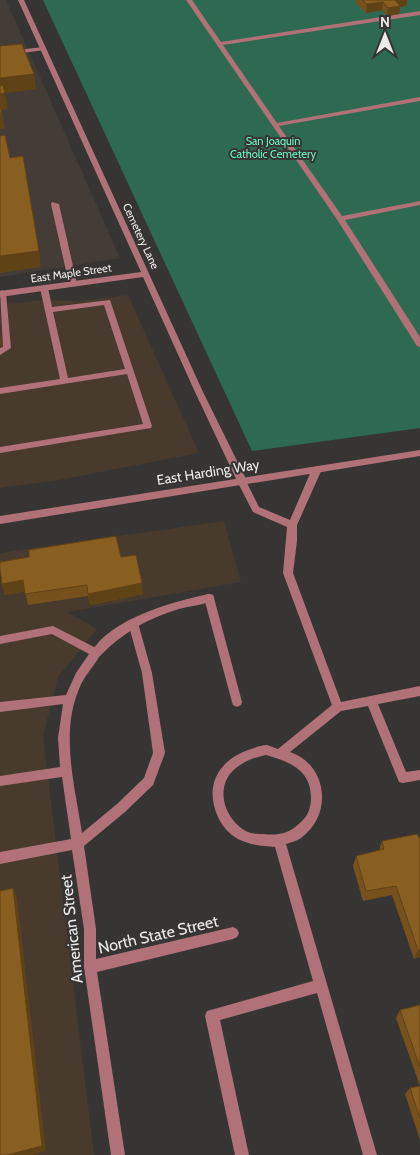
<svg xmlns="http://www.w3.org/2000/svg" width="420" height="1155" font-family="Cabin,sans-serif">
	<style>
		.commercial { fill: #483a2d }
		.built { fill: #443c36 }
		.green { fill: #2d6a51 }
		.lines { fill: none; stroke-linecap: round; stroke-linejoin: round }
		.service { fill: #b07178; fill-rule: evenodd }
		.minor { fill: #b07178; fill-rule: evenodd }
		.tertiary { fill: #b07178; fill-rule: evenodd }
		.wall { fill: #76511c }
		.shaded-wall { fill: #604217 }
		.building { fill: #895e21; stroke: #604217 }
		.labels { text-anchor: middle; stroke-width: 4; stroke-linejoin: round; paint-order: stroke }
		.far-park-label { font-size: 11px; fill: #6bf9c1; stroke: #373533 }
		.far-street-label { font-size: 11px; fill: #eceae9; stroke: #373533 }
		.street-label { font-size: 14px; fill: #eceae9; stroke: #373533 }
		.near-street-label { font-size: 16px; fill: #eceae9; stroke: #373533 }
	</style>
	<rect width="100%" height="100%" fill="#373533"/>
	<g class="commercial">
		<polygon points="128,295 199,453 59,480 0,488 0,305 42,300 81,301"/>
		<polygon points="224,521 241,582 68,612 97,629 58,677 43,736 94,1155 0,1155 0,553"/>
	</g>
	<polygon class="built" points="0,0 6,0 120,258 0,277"/>
	<polygon class="green" points="43,0 420,0 420,428 252,451"/>
	<g class="lines">
		<g class="service">
			<polygon points="186,0 192,0 221,42 420,11 420,15 223,45 277,123 420,97 420,101 279,126 342,216 420,201 420,205 345,220 420,337 420,347 417,346 338,221"/>
			<polygon points="43,47 45,48 45,50 0,56 0,52"/>
			<polygon points="52,202 59,204 77,284 76,286 70,286 69,284 51,204"/>
			<path d="M44 285 48 288 52 307 110 300 152 426 151 428 0 453V447L143 424 127 374 0 394V388L60 379 40 288ZM104 305 125 369 68 378 53 312Z"/>
			<polygon points="2,290 6,293 11,348 0,355 0,348 3,347 0,291"/>
			<path d="M317 466 322 469 297 525V541L293 573 341 702 420 686V696L378 704 406 772 420 770V780L403 783 399 782 368 706 341 711 290 752C328 765 333 815 301 838 297 841 291 842 286 844L377 1155H363L317 993 220 1020 249 1155H235L205 1016 207 1011 313 981 275 847C262 846 250 845 238 839 229 834 222 826 218 817 204 786 218 761 248 750 254 748 261 745 267 745 270 746 275 748 278 749L332 705 283 573 287 527 253 512 237 481 239 479H245L259 507 290 520 312 469ZM266 755C290 762 311 770 311 798 311 807 308 816 301 822 290 833 279 836 263 834 258 834 253 834 248 832 228 823 215 794 230 774 239 763 252 758 266 755Z"/>
			<polygon points="209,594 213,595 214,598 242,702 241,705 237,707 233,705 232,702 204,598 205,595"/>
			<path d="M133 619 137 620 138 623 152 673 165 753 153 785 125 812 84 846 96 929V959L233 927 237 929 239 933 237 937 233 939 97 972 125 1155H111L84 967V929L72 850 0 864V852L71 839 62 777 0 786V776L60 767 58 738 63 704 0 712V702L66 695 76 673 89 654 52 634 0 644V636L53 626 100 650 101 653C95 666 84 675 79 689 60 734 75 786 82 833L117 804 144 778 153 753 142 673 128 623 129 620Z"/>
		</g>
		<g class="minor">
			<polygon points="18,0 24,0 203,392 247,481 245,483 239,483 237,481 195,392 143,277 0,297 0,291 141,272"/>
			<path d="M209 594 213 595 214 598 213 601C202 605 190 606 179 609 148 618 122 633 100 656L96 657 92 656 91 653C109 619 174 601 209 594Z"/>
		</g>
		<polygon class="tertiary" points="420,450 420,456 0,524 0,516"/>
	</g>
	<g class="wall">
		<polygon points="356,0 407,0 406,6 400,7 399,14 387,16 382,10 366,13 356,3"/>
		<polygon points="121,557 143,594 90,605 88,596 28,605 25,591 5,595 2,584"/>
		<polygon points="420,839 420,957 414,959 392,895 363,901 353,866 356,856 379,850 382,841"/>
		<polygon points="420,1005 420,1140 405,1094 410,1088 420,1086 396,1018 400,1010"/>
	</g>
	<g class="shaded-wall">
		<polygon points="394,0 407,0 406,6 400,7 399,14 387,16 388,8"/>
		<polygon points="383,2 382,10 366,13 367,4"/>
		<polygon points="34,74 36,89 0,94 0,78"/>
		<polygon points="5,93 8,109 0,110 0,94"/>
		<polygon points="0,113 2,113 5,129 0,129"/>
		<polygon points="39,251 41,267 0,273 0,256"/>
		<polygon points="0,334 2,345 0,346"/>
		<polygon points="23,580 26,591 5,595 2,584"/>
		<polygon points="142,583 143,594 90,605 88,594"/>
		<polygon points="13,888 17,898 46,1151 32,1155 7,1155"/>
		<polygon points="418,950 420,950 420,957 414,959"/>
	</g>
	<g class="building">
		<polygon points="362,0 395,0 400,6 388,8 383,2 367,4"/>
		<polygon points="22,44 34,74 0,78 0,46"/>
		<polygon points="3,85 5,93 0,94 0,86"/>
		<polygon points="0,105 2,113 0,113"/>
		<polygon points="5,135 10,158 23,156 39,251 0,256 0,136"/>
		<polygon points="116,536 121,557 136,555 142,583 88,594 87,585 25,594 23,580 2,584 0,570 0,562 29,557 29,550"/>
		<polygon points="417,834 420,839 420,950 418,950 396,886 366,891 356,856 384,849 382,841"/>
		<polygon points="13,888 42,1146 7,1155 0,1155 0,891"/>
		<polygon points="420,1005 420,1067 400,1010"/>
		<polygon points="420,1086 420,1119 410,1088"/>
	</g>
	<g class="labels">
		<g class="far-park-label">
			<text x="273" y="145">San Joaquin<tspan x="273" dy="13">Catholic Cemetery</tspan></text>
		</g>
		<g class="far-street-label">
			<text transform="translate(141 236) rotate(65)" y="4">Cemetery Lane</text>
			<text transform="translate(71 273) rotate(-8)" y="4">East Maple Street</text>
		</g>
		<g class="street-label">
			<text transform="translate(208 472) rotate(-9)" y="5">East Harding Way</text>
		</g>
		<g class="near-street-label">
			<text transform="translate(71 929) rotate(-96)" y="6">American Street</text>
			<text transform="translate(158 934) rotate(-13)" y="6">North State Street</text>
		</g>
	</g>
	<g transform="translate(385 35)" stroke="#373533" stroke-width="4" paint-order="stroke">
	<path d="M0-4L9 19L0 12L-9 19Z" fill="#eceae9"/>
	<text y="-8" font-size="14" font-weight="bold" text-anchor="middle" fill="#eceae9">N</text>
	</g>
</svg>
